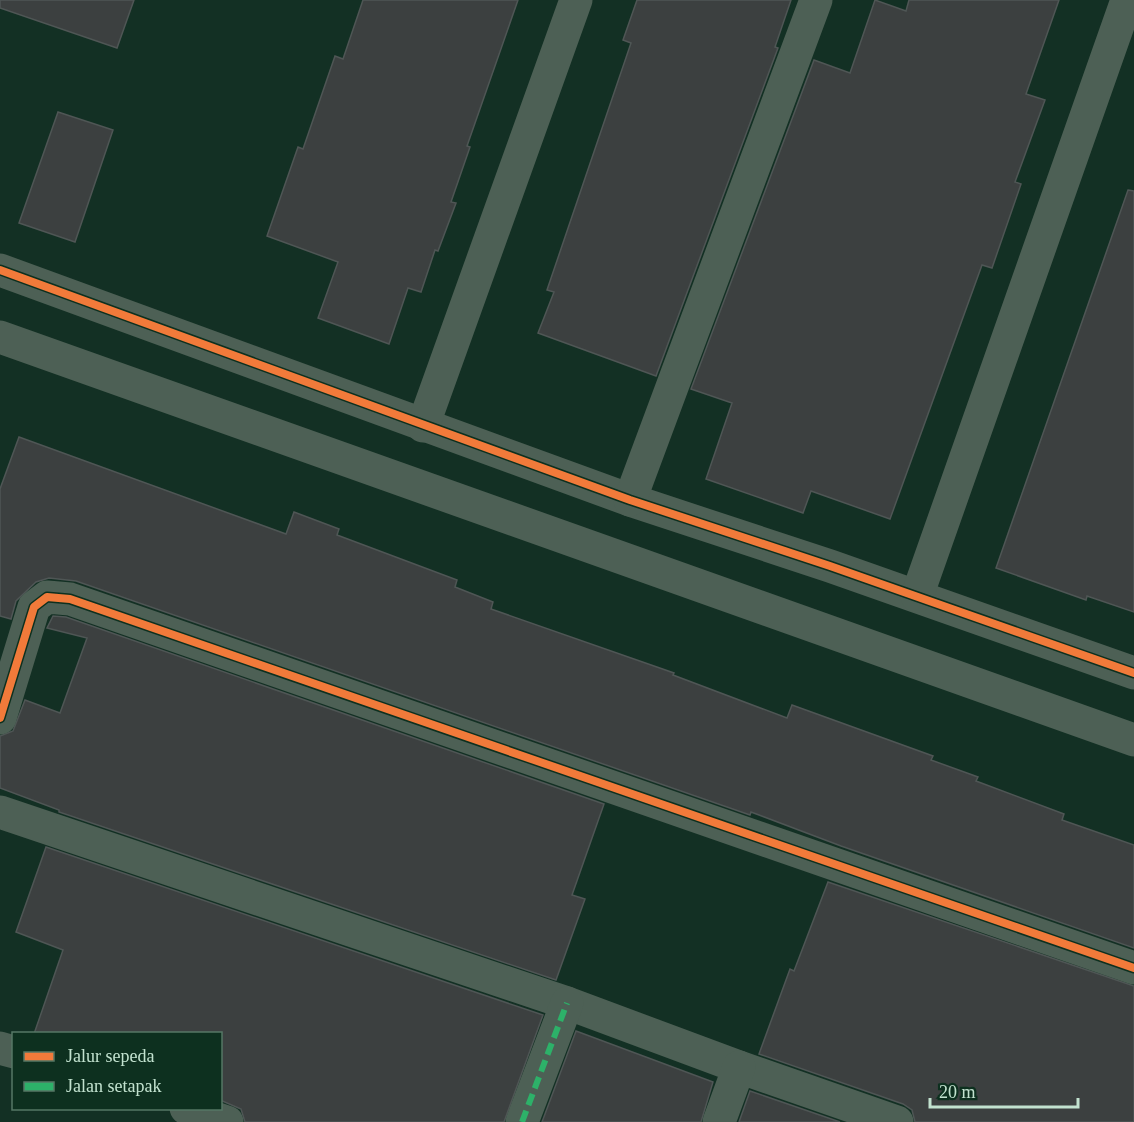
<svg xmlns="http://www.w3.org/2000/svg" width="1134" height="1122" font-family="'Times New Roman',serif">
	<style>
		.building { fill: #3c4040; stroke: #4f5655; stroke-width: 1.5 }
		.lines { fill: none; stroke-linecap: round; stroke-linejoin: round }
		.minor { stroke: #4d6055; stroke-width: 33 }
		.quiet { stroke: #2db169; stroke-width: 6; stroke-dasharray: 12 6; stroke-linecap: butt }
		.cycleway-casing { stroke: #0d301f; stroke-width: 11 }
		.cycleway { stroke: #f17a3a; stroke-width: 8 }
	</style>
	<rect width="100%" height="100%" fill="#133024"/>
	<g class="building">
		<polygon points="0,0 134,0 117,48 0,8"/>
		<polygon points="363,0 518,0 467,146 470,147 451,202 456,203 438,251 435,250 421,292 408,288 389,344 318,318 338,262 267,236 298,147 303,149 335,56 343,59"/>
		<polygon points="637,0 791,0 775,47 778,48 656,376 538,333 554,292 547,290 631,43 623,40"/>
		<polygon points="875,0 906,11 909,0 1059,0 1026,94 1045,100 1015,182 1021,184 992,268 982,265 890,519 811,491 803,513 706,479 732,403 691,389 814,60 850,73"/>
		<polygon points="58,112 113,130 75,242 19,223"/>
		<polygon points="1128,190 1134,191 1134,612 1087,596 1086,600 996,568"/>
		<polygon points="19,437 286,534 294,512 339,529 337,535 457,580 455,587 493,602 491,609 674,673 673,675 787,718 792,705 933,756 931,760 978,777 976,781 1064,814 1062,820 1134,845 1134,948 841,846 751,812 750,815 76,581 49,578 36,582 16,601 11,619 0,616 0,489"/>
		<polygon points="53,616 66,617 604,804 572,895 585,899 556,980 59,812 59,810 0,788 0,736 13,731 25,700 60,713 87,638 47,628"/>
		<polygon points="46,847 543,1015 504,1122 245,1122 241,1109 220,1100 220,1034 34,1034 63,950 16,932"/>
		<polygon points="828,882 1134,986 1134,1122 915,1122 912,1110 903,1104 759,1054 790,969 794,971"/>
		<polygon points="576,1031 713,1082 701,1122 542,1122"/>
		<polygon points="750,1091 840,1122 739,1122"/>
	</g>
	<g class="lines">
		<g class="minor">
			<polyline points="0,270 630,500 830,566 1134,673"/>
			<polyline points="0,337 1134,740"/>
			<polyline points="423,426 576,0"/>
			<polyline points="630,500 816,0"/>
			<polyline points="917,596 1127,0"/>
			<polyline points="0,718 34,607 47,597 70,599 1134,968"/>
			<polyline points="0,812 567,1003 739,1067 897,1122"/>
			<polyline points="0,1048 14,1052"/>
			<polyline points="186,1108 227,1122"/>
			<polyline points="522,1122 567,1003"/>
			<polyline points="719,1122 739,1067"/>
		</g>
		<polyline class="quiet" points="522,1122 567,1003"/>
		<g class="cycleway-casing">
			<g id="cycleway">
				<polyline points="0,270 630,500 830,566 1134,673"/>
				<polyline points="0,718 34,607 47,597 70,599 1134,968"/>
			</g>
		</g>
		<use href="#cycleway" class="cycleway"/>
	</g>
	<rect x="12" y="1032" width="210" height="78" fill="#0d301f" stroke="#557765" stroke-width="1.5"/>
	<rect x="24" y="1052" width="30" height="9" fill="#f17a3a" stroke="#557765" stroke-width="1.5"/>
	<text x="66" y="1062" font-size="18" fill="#c2e2cf">Jalur sepeda</text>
	<rect x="24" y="1082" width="30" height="9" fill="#2db169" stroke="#557765" stroke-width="1.5"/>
	<text x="66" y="1092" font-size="18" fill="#c2e2cf">Jalan setapak</text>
	<path d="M930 1098v9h148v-9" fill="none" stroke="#c2e2cf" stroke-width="3"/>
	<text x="939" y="1098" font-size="18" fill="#c2e2cf" stroke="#0d301f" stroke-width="4.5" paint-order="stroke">20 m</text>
</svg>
